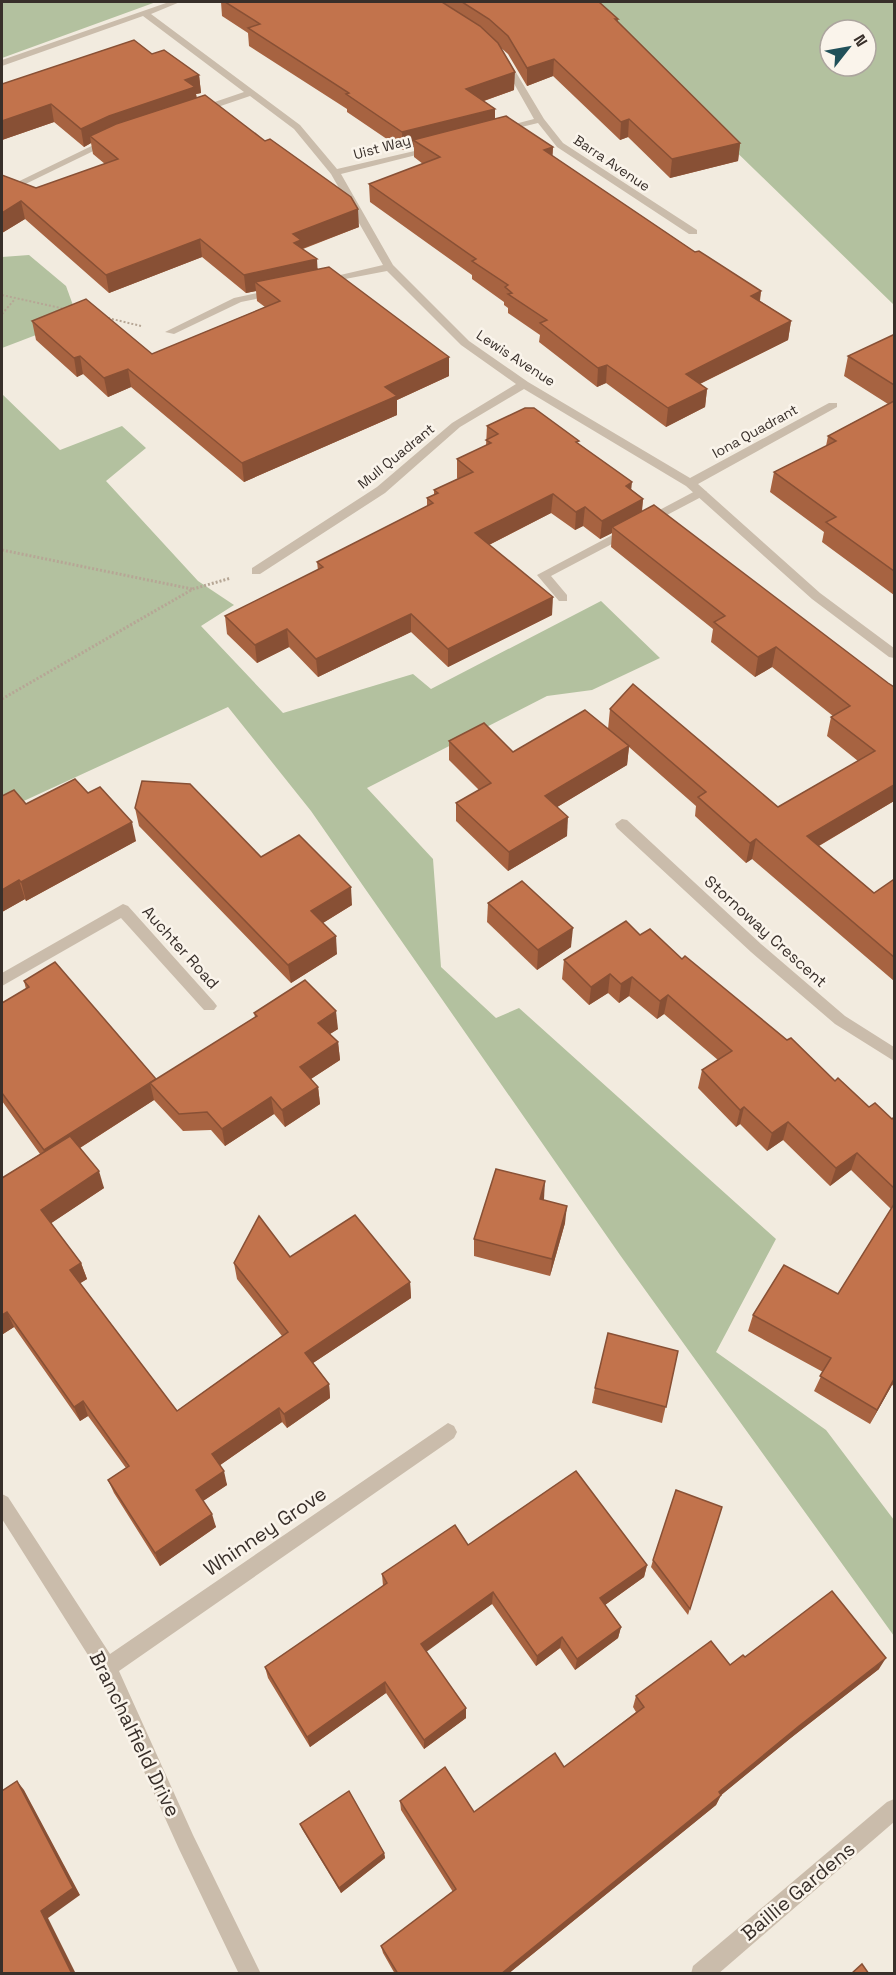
<svg xmlns="http://www.w3.org/2000/svg" width="896" height="1975" font-family="'Space Grotesk',sans-serif">
	<style>
		.green { fill: #b3c19f; fill-rule: evenodd }
		.lines { fill: none; stroke-linecap: round; stroke-linejoin: round }
		.path-far1 { stroke: #b6a695; stroke-width: 2; stroke-dasharray: 2 2; stroke-linecap: butt }
		.path { stroke: #b6a695; stroke-width: 3; stroke-dasharray: 2 2; stroke-linecap: butt }
		.service { fill: #cabcab; fill-rule: evenodd }
		.minor { fill: #cabcab; fill-rule: evenodd }
		.wall { fill: #a76341 }
		.shaded-wall { fill: #885035 }
		.building { fill: #c2734c; stroke: #885035; stroke-width: 1.5 }
		.labels { text-anchor: middle; stroke-width: 5; stroke-linejoin: round; paint-order: stroke }
		.far-street-label { font-size: 14px; fill: #382f2a; stroke: #faf4eb }
		.street-label { font-size: 16px; fill: #382f2a; stroke: #faf4eb }
		.near-street-label { font-size: 20px; fill: #382f2a; stroke: #faf4eb }
	</style>
	<rect width="100%" height="100%" fill="#f2ebdf"/>
	<g class="green">
		<polygon points="2,2 156,2 2,58"/>
		<path d="M582 2H894V305ZM830 30H866V66H830Z"/>
		<polygon points="29,255 66,286 78,319 2,348 2,257"/>
		<polygon points="2,394 60,450 122,426 146,448 106,481 198,581 234,605 201,626 283,713 413,674 431,689 601,601 660,658 592,690 547,696 367,788 433,859 441,967 496,1018 519,1008 776,1239 716,1352 826,1430 894,1520 894,1636 620,1255 311,811 228,707 2,811"/>
	</g>
	<g class="lines">
		<g class="path-far1">
			<polyline points="2,295 65,309"/>
			<polyline points="2,314 15,299"/>
			<polyline points="108,318 141,326"/>
		</g>
		<g class="path">
			<polyline points="2,550 192,589"/>
			<polyline points="2,699 193,589 231,578"/>
		</g>
		<polygon class="service" points="701,488 707,492 705,495 551,576 567,595 567,601 559,601 537,575"/>
		<g class="minor">
			<polygon points="169,2 180,2 151,14 300,125 337,169 436,146 436,150 341,174 393,265 469,341 528,382 690,478 829,403 837,403 837,407 698,484 820,593 894,648 894,658 889,657 812,599 686,486 524,389 460,427 385,493 260,574 252,574 252,568 377,487 452,423 516,384 461,345 387,271 319,284 319,280 383,265 331,174 294,129 250,96 203,112 197,112 197,108 244,92 143,16 2,66 2,60"/>
			<polygon points="504,56 508,59 544,119 563,143 697,230 697,234 689,234 557,147 538,123 496,133 496,129 534,119 500,59"/>
			<polygon points="106,139 114,141 11,191 3,189"/>
			<polygon points="276,289 280,290 280,294 241,302 174,334 165,332 234,298"/>
			<polygon points="622,819 627,820 761,944 845,1016 894,1047 894,1061 835,1024 751,952 617,828 615,824"/>
			<polygon points="123,904 128,906 214,1002 217,1006 214,1010 204,1010 121,918 2,986 2,973"/>
			<polygon points="448,1423 454,1426 457,1432 454,1438 119,1671 193,1835 261,1974 239,1974 179,1849 100,1674 2,1519 2,1494 8,1497 110,1654"/>
			<polygon points="894,1799 894,1822 718,1974 691,1974 693,1966 887,1802"/>
		</g>
	</g>
	<g class="wall">
		<polygon points="221,2 599,2 618,19 618,22 740,143 738,161 670,178 628,137 620,140 553,76 527,86 508,54 500,47 514,90 484,101 495,109 495,119 553,147 552,156 695,252 761,291 760,301 791,321 788,340 700,384 707,389 705,407 666,427 606,383 597,387 539,342 540,335 508,313 508,308 504,305 504,302 472,279 472,275 370,202 369,184 423,164 414,157 414,147 403,150 347,112 347,109 249,46 248,33 222,16"/>
		<polygon points="152,54 199,75 201,93 196,94 197,98 359,227 303,249 318,269 449,376 397,400 397,415 244,482 131,387 108,397 83,374 77,377 36,340 32,321 152,354 265,307 257,301 256,291 246,293 202,257 109,293 25,219 2,233 2,175 36,188 105,164 93,154 91,143 84,147 54,122 2,140 2,84"/>
		<polygon points="894,336 894,595 822,542 824,532 770,492 774,472 826,446 828,436 888,404 844,376 848,356"/>
		<polygon points="487,426 578,443 631,489 643,499 642,512 888,683 894,801 819,846 874,893 894,881 894,981 752,859 746,863 695,816 696,806 629,747 627,765 557,807 567,836 508,871 456,821 456,803 479,790 449,760 449,741 513,752 608,729 610,709 778,807 858,761 827,736 831,717 833,716 772,667 755,677 711,642 713,629 611,547 612,533 600,539 583,526 575,530 551,513 489,545 552,615 448,667 411,632 318,677 289,647 257,663 227,634 225,616 318,570 317,562 427,506 427,498 434,495 434,490 458,479 457,478 457,459 486,446"/>
		<polygon points="88,793 136,841 26,901 25,899 2,912 2,796 26,804"/>
		<polygon points="135,808 261,857 352,905 323,923 337,954 291,983 139,826"/>
		<polygon points="488,903 571,947 537,970 487,922"/>
		<polygon points="640,935 682,959 835,1081 869,1107 892,1119 894,1117 894,1386 892,1385 870,1424 814,1391 823,1372 748,1331 753,1315 838,1294 891,1209 851,1170 830,1186 783,1140 767,1151 740,1124 736,1127 698,1088 702,1070 718,1060 664,1014 657,1019 629,996 619,1003 608,993 589,1005 562,979 564,960"/>
		<polygon points="24,981 156,1080 255,1017 254,1013 338,1029 330,1034 338,1042 340,1060 311,1079 318,1087 320,1104 285,1127 274,1114 225,1146 211,1130 183,1131 154,1100 80,1148 104,1188 51,1223 81,1263 87,1279 80,1283 177,1411 282,1336 237,1279 234,1263 290,1257 410,1282 411,1298 313,1363 329,1384 330,1398 287,1428 282,1422 220,1465 227,1485 203,1501 216,1527 160,1566 114,1493 108,1480 126,1468 88,1416 80,1421 14,1327 3,1334 2,1331 2,1178 40,1154 2,1101 2,1003 26,989"/>
		<polygon points="543,1200 565,1223 550,1276 474,1256 474,1239"/>
		<polygon points="678,1351 662,1423 592,1403 595,1388"/>
		<polygon points="722,1507 688,1615 651,1567 653,1560"/>
		<polygon points="468,1545 647,1565 644,1577 605,1605 621,1627 618,1638 575,1670 560,1648 536,1666 492,1604 426,1651 466,1718 424,1749 386,1693 310,1747 268,1678 265,1667 383,1586 382,1574"/>
		<polygon points="745,1657 879,1669 792,1737 721,1795 716,1805 508,1974 395,1974 383,1953 381,1946 453,1892 401,1810 400,1801 474,1812 564,1767 636,1712 633,1707 636,1696 730,1665"/>
		<polygon points="300,1824 384,1853 385,1858 341,1893 302,1829"/>
	</g>
	<g class="shaded-wall">
		<polygon points="554,59 553,76 527,86 527,68"/>
		<polygon points="515,72 514,90 466,107 466,89"/>
		<polygon points="199,75 201,93 196,94 197,105 90,136 91,143 84,147 81,129 185,80"/>
		<polygon points="51,104 54,122 2,140 2,121"/>
		<polygon points="495,109 495,127 413,140 414,147 403,150 402,132"/>
		<polygon points="629,119 628,137 620,140 621,122"/>
		<polygon points="740,143 738,161 670,178 672,159"/>
		<polygon points="553,147 552,165 544,150"/>
		<polygon points="21,201 25,219 2,233 2,213"/>
		<polygon points="358,209 359,227 301,249 295,261 293,234"/>
		<polygon points="200,239 202,257 109,293 106,275"/>
		<polygon points="317,259 318,277 255,282 256,291 246,293 244,275"/>
		<polygon points="761,291 758,310 751,296"/>
		<polygon points="791,321 788,340 683,392 686,374"/>
		<polygon points="80,356 83,374 77,377 74,358"/>
		<polygon points="449,357 449,376 397,400 397,415 244,482 242,463 385,387"/>
		<polygon points="607,365 606,383 597,387 598,368"/>
		<polygon points="128,369 131,387 108,397 104,378"/>
		<polygon points="707,389 705,407 666,427 668,408"/>
		<polygon points="632,482 630,501 626,486"/>
		<polygon points="553,494 551,513 475,552 475,533"/>
		<polygon points="643,499 641,517 612,527 612,533 600,539 602,521"/>
		<polygon points="585,507 583,526 575,530 576,512"/>
		<polygon points="553,597 552,615 448,667 448,649"/>
		<polygon points="411,614 411,632 318,677 316,659"/>
		<polygon points="287,629 289,647 257,663 255,645"/>
		<polygon points="776,647 772,667 755,677 758,657"/>
		<polygon points="629,746 627,765 544,815 545,796"/>
		<polygon points="894,785 894,801 803,855 807,836"/>
		<polygon points="568,817 567,836 508,871 509,852"/>
		<polygon points="132,822 136,841 26,901 21,882"/>
		<polygon points="756,839 752,859 746,863 750,843"/>
		<polygon points="19,880 25,899 2,912 2,890"/>
		<polygon points="351,887 352,905 313,929 311,911"/>
		<polygon points="573,928 571,947 537,970 538,950"/>
		<polygon points="336,936 337,954 291,983 288,965"/>
		<polygon points="610,974 608,993 589,1005 591,987"/>
		<polygon points="632,977 629,996 619,1003 621,984"/>
		<polygon points="668,995 664,1014 657,1019 660,1001"/>
		<polygon points="336,1011 338,1029 320,1040 318,1023"/>
		<polygon points="338,1042 340,1060 303,1084 300,1067"/>
		<polygon points="150,1083 154,1100 50,1167 44,1150"/>
		<polygon points="318,1087 320,1104 285,1127 282,1110"/>
		<polygon points="271,1097 274,1114 225,1146 222,1129"/>
		<polygon points="744,1107 740,1124 736,1127 740,1110"/>
		<polygon points="788,1122 783,1140 767,1151 772,1133"/>
		<polygon points="857,1153 851,1170 830,1186 836,1168"/>
		<polygon points="99,1171 104,1188 47,1226 41,1210"/>
		<polygon points="545,1181 544,1199 539,1216 540,1199"/>
		<polygon points="567,1206 565,1223 550,1276 552,1259"/>
		<polygon points="81,1263 87,1279 76,1286 70,1270"/>
		<polygon points="410,1282 411,1298 307,1367 305,1353"/>
		<polygon points="7,1312 14,1327 3,1334 2,1330 2,1315"/>
		<polygon points="894,1379 892,1385 870,1424 877,1410"/>
		<polygon points="329,1384 330,1398 287,1428 284,1414"/>
		<polygon points="83,1401 88,1416 80,1421 74,1407"/>
		<polygon points="279,1408 282,1422 216,1468 212,1454"/>
		<polygon points="224,1471 227,1485 200,1503 196,1490"/>
		<polygon points="212,1514 216,1527 160,1566 155,1553"/>
		<polygon points="647,1565 644,1577 598,1610 600,1598"/>
		<polygon points="493,1592 492,1604 422,1655 421,1644"/>
		<polygon points="621,1627 618,1638 575,1670 577,1659"/>
		<polygon points="562,1637 560,1648 536,1666 537,1656"/>
		<polygon points="886,1658 879,1669 792,1737 714,1801 719,1792 799,1726"/>
		<polygon points="385,1682 386,1693 310,1747 307,1737"/>
		<polygon points="466,1708 466,1718 424,1749 424,1740"/>
		<polygon points="17,1781 24,1790 80,1895 48,1918 76,1974 72,1974 41,1911"/>
		<polygon points="721,1795 716,1805 508,1974 501,1974"/>
		<polygon points="384,1853 385,1858 341,1893 339,1888"/>
	</g>
	<g class="building">
		<polygon points="225,2 442,2 480,26 498,43 515,72 466,89 495,109 402,132 346,94 349,93 248,28 260,24"/>
		<polygon points="462,2 599,2 618,19 615,19 740,143 672,159 629,119 621,122 554,59 527,68 508,36 489,19"/>
		<polygon points="134,40 152,54 164,50 199,75 185,80 195,87 109,116 81,129 51,104 2,121 2,84"/>
		<polygon points="205,95 265,141 270,139 351,197 358,209 293,234 301,240 294,243 317,259 244,275 200,239 106,275 21,201 2,213 2,175 36,188 118,159 90,136 116,124"/>
		<polygon points="506,116 553,147 544,150 695,252 699,251 761,291 751,296 791,321 686,374 707,389 668,408 607,365 598,368 540,323 547,320 508,294 512,293 505,287 508,285 472,261 476,259 369,184 440,157 413,140"/>
		<polygon points="329,267 449,357 385,387 397,396 242,463 128,369 104,378 80,356 74,358 32,321 86,299 152,354 280,301 255,282"/>
		<polygon points="893,335 894,336 894,385 848,356"/>
		<polygon points="894,401 894,571 826,522 836,517 774,472 836,441 828,436"/>
		<polygon points="525,408 534,408 579,441 576,442 632,482 626,486 643,499 602,521 585,507 576,512 553,494 475,533 553,597 448,649 411,614 316,659 287,629 255,645 225,616 323,567 317,562 433,503 427,498 438,493 434,490 473,472 457,459 491,443 486,440 498,434 487,426"/>
		<polygon points="654,505 888,683 894,687 894,785 807,836 874,893 893,880 894,881 894,957 756,839 750,843 698,797 706,792 610,709 633,684 778,807 875,751 831,717 850,706 776,647 758,657 714,622 725,616 612,527"/>
		<polygon points="585,710 629,746 545,796 568,817 509,852 456,803 491,783 449,741 484,723 513,752"/>
		<polygon points="75,779 88,793 100,787 132,822 21,882 19,880 2,890 2,796 14,790 26,804"/>
		<polygon points="142,781 190,784 261,857 299,835 351,887 311,911 336,936 288,965 135,808"/>
		<polygon points="522,881 573,928 538,950 488,903"/>
		<polygon points="626,921 640,935 650,929 682,959 685,956 787,1040 791,1038 835,1081 838,1078 869,1107 875,1103 892,1119 894,1117 894,1188 857,1153 836,1168 788,1122 772,1133 744,1107 740,1110 702,1070 732,1051 668,995 660,1001 632,977 621,984 610,974 591,987 564,960"/>
		<polygon points="55,962 156,1079 44,1150 2,1093 2,1003 29,987 24,981"/>
		<polygon points="305,980 336,1011 318,1023 338,1042 300,1067 318,1087 282,1110 271,1097 222,1129 207,1112 179,1114 150,1083 257,1016 254,1013"/>
		<polygon points="70,1136 99,1171 41,1210 81,1263 70,1270 177,1411 288,1332 234,1263 259,1216 290,1257 355,1215 410,1282 305,1353 329,1384 284,1414 279,1408 212,1454 224,1471 196,1490 212,1514 155,1553 108,1480 129,1466 83,1401 74,1407 7,1312 2,1315 2,1178"/>
		<polygon points="496,1169 545,1181 540,1199 567,1206 552,1259 474,1239"/>
		<polygon points="894,1204 894,1379 877,1410 820,1376 831,1358 753,1315 784,1265 838,1294"/>
		<polygon points="608,1333 678,1351 666,1407 595,1388"/>
		<polygon points="576,1471 647,1565 600,1598 621,1627 577,1659 562,1637 537,1656 493,1592 421,1644 466,1708 424,1740 385,1682 307,1737 265,1667 387,1583 382,1574 455,1525 468,1545"/>
		<polygon points="676,1490 722,1507 690,1609 653,1560"/>
		<polygon points="832,1591 886,1658 799,1726 719,1792 721,1795 501,1974 398,1974 381,1946 456,1889 400,1801 445,1767 474,1812 555,1753 564,1767 644,1707 636,1696 711,1641 730,1665 743,1655 745,1657"/>
		<polygon points="17,1781 73,1888 41,1911 72,1974 2,1974 2,1791"/>
		<polygon points="349,1791 384,1853 339,1888 300,1824"/>
		<polygon points="862,1964 869,1974 851,1974"/>
	</g>
	<g class="labels">
		<g class="far-street-label">
			<text transform="translate(382 147) rotate(-15)" y="5">Uist Way</text>
			<text transform="translate(612 163) rotate(34)" y="5">Barra Avenue</text>
			<text transform="translate(516 358) rotate(33)" y="5">Lewis Avenue</text>
			<text transform="translate(755 431) rotate(-29)" y="5">Iona Quadrant</text>
			<text transform="translate(396 456) rotate(-39)" y="5">Mull Quadrant</text>
		</g>
		<g class="street-label">
			<text transform="translate(766 931) rotate(42)" y="6">Stornoway Crescent</text>
			<text transform="translate(181 947) rotate(48)" y="6">Auchter Road</text>
		</g>
		<g class="near-street-label">
			<text transform="translate(265 1531) rotate(-34)" y="7">Whinney Grove</text>
			<text transform="translate(135 1734) rotate(64)" y="7">Branchalfield Drive</text>
			<text transform="translate(798 1891) rotate(-40)" y="7">Baillie Gardens</text>
		</g>
	</g>
	<rect width="896" height="1975" fill="none" stroke="#382f2a" stroke-width="6"/>
	<g transform="translate(848 48) rotate(59)"><circle r="28" fill="#faf4eb" stroke="#aca59e" stroke-width="1.5"/>
	<path d="M0-4.5L10 22L0 15L-10 22Z" fill="#205059"/>
	<text y="-9" font-size="16" font-weight="bold" text-anchor="middle" fill="#382f2a">N</text>
	</g>
</svg>
